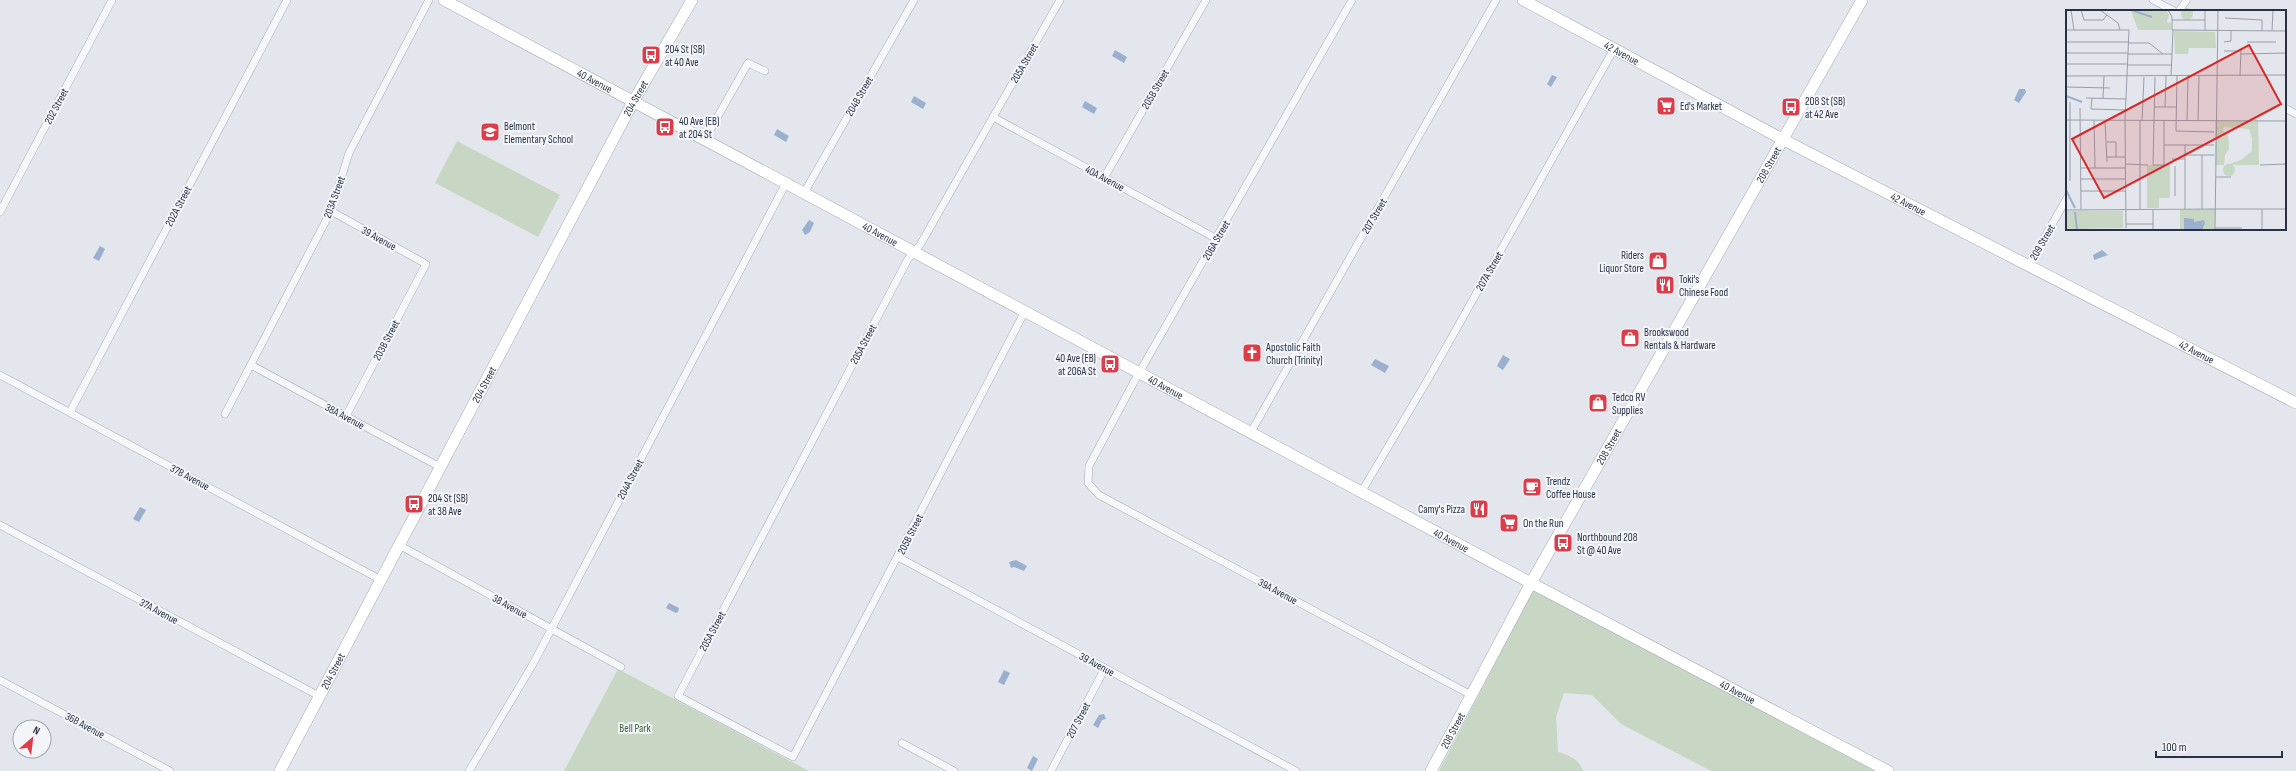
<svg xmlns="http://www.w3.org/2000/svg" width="2296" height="771" font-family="'Sofia Sans Condensed',sans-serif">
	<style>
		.green { fill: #c7d7c3 }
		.water { fill: #9bb0cf }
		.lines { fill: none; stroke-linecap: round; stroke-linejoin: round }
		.street-casing { stroke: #a7acb7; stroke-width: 8 }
		.secondary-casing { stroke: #a7acb7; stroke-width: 12 }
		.street { stroke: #f6f7fa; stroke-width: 7 }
		.secondary { stroke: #fff; stroke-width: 11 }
		.labels { text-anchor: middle; stroke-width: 4; stroke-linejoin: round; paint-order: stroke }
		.poi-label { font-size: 11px; fill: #293146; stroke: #f3f5f9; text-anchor: start }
		.street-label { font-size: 11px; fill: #293146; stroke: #f3f5f9 }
		.park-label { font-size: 11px; fill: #3a6434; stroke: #f3f5f9 }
		.inset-river { fill: none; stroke: #9bb0cf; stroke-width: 2 }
		.inset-road { fill: none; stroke: #999eaa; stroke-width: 1 }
		.view { fill: #d62828; fill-opacity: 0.15; stroke: #d62828; stroke-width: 2 }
		.inset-edge { fill: none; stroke: #293146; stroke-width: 2 }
	</style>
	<rect width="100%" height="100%" fill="#e3e6ec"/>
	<g class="green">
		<polygon points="457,141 560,195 538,237 435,183"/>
		<path d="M1534 589 1875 771H1711L1621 724 1592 695 1564 693 1556 717 1558 752C1569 755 1580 760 1583 771H1439Z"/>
		<polygon points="618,669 809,771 564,771"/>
	</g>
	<g class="water">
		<polygon points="1115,50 1127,57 1124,63 1112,56"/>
		<polygon points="1552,75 1557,77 1551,87 1547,84"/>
		<polygon points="2019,89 2025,89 2026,92 2019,103 2014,100"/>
		<polygon points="914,96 926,103 923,109 911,102"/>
		<polygon points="1085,101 1097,108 1094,114 1082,107"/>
		<polygon points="777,129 789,136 786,142 774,135"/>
		<polygon points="809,220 814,223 810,232 805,235 802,230"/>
		<polygon points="100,246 105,249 99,261 93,258"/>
		<polygon points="2102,250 2108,255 2094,260 2093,255"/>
		<polygon points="1503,355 1510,359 1503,370 1497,366"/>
		<polygon points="1375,359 1389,366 1385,373 1371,365"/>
		<polygon points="140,507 146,510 139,522 133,519"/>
		<polygon points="1016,560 1027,566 1024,571 1014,567 1011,568 1009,562"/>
		<polygon points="669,603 679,608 678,612 676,613 666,608"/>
		<polygon points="1004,670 1010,673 1004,685 998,682"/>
		<polygon points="1104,714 1106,719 1102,720 1098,728 1093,725 1099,715"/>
		<polygon points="1033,756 1038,759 1032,771 1027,768"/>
	</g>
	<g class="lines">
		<g class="street-casing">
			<g id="street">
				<polyline points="1352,0 1135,380 1089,466 1088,483 1099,495 1471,695"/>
				<polyline points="2153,0 2174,11"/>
				<polyline points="2179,11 2186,1"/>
				<polyline points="2285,108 2296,114"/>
				<polyline points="993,117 1217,239"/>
				<polyline points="705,139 748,63 765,71"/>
				<polyline points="1104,178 1206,0"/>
				<polyline points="804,193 914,0"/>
				<polyline points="331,211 426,264 346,416"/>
				<polyline points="0,212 112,0"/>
				<polyline points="2028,266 2067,198"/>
				<polyline points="1025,311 793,757 678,696 908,259 920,245 1060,0"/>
				<polyline points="251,365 440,467"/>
				<polyline points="0,375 381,580"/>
				<polyline points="70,412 287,0"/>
				<polyline points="225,414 331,211 349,153 429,0"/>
				<polyline points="1251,432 1496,0"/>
				<polyline points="1362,491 1431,374 1614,49"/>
				<polyline points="0,525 319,696"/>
				<polyline points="399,545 621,667"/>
				<polyline points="898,557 1296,771"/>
				<polyline points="0,680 170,771"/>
				<polyline points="902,743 954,771"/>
				<polyline points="469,771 533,664 786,183"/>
				<polyline points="1051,771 1105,668"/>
			</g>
		</g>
		<g class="secondary-casing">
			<g id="secondary">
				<path id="s1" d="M444 0 1531 583 1888 771"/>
				<path id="s2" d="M1523 0 1782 139 2296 403"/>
				<path id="s3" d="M280 771 633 102 692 0"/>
				<path id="s4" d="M1431 771 1531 583 1862 0"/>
			</g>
		</g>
		<use href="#street" class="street"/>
		<use href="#secondary" class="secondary"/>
	</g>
	<defs>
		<g id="bus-square" transform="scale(1)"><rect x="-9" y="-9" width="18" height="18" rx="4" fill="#db3e4a" stroke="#f3f5f9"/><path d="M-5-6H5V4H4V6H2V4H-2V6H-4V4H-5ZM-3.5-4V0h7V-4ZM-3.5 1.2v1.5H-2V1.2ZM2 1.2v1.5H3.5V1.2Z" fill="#fff"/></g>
		<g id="supermarket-square" transform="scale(1)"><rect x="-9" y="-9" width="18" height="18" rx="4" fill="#db3e4a" stroke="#f3f5f9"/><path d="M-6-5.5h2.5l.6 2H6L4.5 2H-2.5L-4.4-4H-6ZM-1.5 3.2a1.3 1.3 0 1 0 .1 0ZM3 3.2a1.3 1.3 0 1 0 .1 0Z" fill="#fff"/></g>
		<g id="school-square" transform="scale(1)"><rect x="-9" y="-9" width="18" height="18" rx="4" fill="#db3e4a" stroke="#f3f5f9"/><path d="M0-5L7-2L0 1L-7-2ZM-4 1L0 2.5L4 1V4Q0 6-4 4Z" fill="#fff"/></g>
		<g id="shop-square" transform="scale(1)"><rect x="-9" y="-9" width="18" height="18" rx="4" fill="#db3e4a" stroke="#f3f5f9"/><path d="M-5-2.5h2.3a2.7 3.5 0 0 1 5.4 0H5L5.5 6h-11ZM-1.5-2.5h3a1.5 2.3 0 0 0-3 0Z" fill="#fff"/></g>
		<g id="restaurant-square" transform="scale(1)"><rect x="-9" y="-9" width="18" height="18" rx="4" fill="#db3e4a" stroke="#f3f5f9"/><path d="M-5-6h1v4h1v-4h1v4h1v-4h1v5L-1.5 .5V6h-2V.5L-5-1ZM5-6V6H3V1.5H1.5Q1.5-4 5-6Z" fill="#fff"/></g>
		<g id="church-square" transform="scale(1)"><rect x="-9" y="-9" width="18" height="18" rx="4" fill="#db3e4a" stroke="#f3f5f9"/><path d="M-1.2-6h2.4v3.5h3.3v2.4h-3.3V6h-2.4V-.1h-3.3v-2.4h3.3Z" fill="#fff"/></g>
		<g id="cafe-square" transform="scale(1)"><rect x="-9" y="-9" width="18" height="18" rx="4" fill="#db3e4a" stroke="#f3f5f9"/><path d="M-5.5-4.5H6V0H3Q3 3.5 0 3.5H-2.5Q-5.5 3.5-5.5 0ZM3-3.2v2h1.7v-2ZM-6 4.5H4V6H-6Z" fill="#fff"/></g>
	</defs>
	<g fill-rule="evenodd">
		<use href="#bus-square" x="651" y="55"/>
		<use href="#supermarket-square" x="1666" y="106"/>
		<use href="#bus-square" x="1791" y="107"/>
		<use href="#bus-square" x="665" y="127"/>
		<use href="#school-square" x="490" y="132"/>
		<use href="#shop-square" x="1658" y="261"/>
		<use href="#restaurant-square" x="1665" y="285"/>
		<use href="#shop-square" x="1630" y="338"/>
		<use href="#church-square" x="1252" y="353"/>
		<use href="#bus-square" x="1110" y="364"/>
		<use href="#shop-square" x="1598" y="403"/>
		<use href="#cafe-square" x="1532" y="487"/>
		<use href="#bus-square" x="414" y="504"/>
		<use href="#restaurant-square" x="1479" y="509"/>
		<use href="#supermarket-square" x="1509" y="523"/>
		<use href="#bus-square" x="1563" y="543"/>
	</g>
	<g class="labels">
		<g class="poi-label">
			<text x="665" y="53">204 St (SB)<tspan x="665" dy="13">at 40 Ave</tspan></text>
			<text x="1805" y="105">208 St (SB)<tspan x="1805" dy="13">at 42 Ave</tspan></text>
			<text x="1680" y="110">Ed's Market</text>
			<text x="679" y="125">40 Ave (EB)<tspan x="679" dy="13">at 204 St</tspan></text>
			<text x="504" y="130">Belmont<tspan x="504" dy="13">Elementary School</tspan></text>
			<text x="1644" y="259" text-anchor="end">Riders<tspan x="1644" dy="13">Liquor Store</tspan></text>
			<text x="1679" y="283">Toki's<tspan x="1679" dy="13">Chinese Food</tspan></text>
			<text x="1644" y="336">Brookswood<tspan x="1644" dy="13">Rentals &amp; Hardware</tspan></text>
			<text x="1266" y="351">Apostolic Faith<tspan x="1266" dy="13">Church (Trinity)</tspan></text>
			<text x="1096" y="362" text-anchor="end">40 Ave (EB)<tspan x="1096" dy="13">at 206A St</tspan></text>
			<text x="1612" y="401">Tedco RV<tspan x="1612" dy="13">Supplies</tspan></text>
			<text x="1546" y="485">Trendz<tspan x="1546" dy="13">Coffee House</tspan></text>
			<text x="428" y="502">204 St (SB)<tspan x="428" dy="13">at 38 Ave</tspan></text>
			<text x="1465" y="513" text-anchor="end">Camy's Pizza</text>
			<text x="1523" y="527">On the Run</text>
			<text x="1577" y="541">Northbound 208<tspan x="1577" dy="13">St @ 40 Ave</tspan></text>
		</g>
		<g class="street-label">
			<text dy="4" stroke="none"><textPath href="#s2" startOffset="112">42 Avenue</textPath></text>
			<text transform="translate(1024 63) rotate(-60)" y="4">205A Street</text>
			<text dy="4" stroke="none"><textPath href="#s1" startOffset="171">40 Avenue</textPath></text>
			<text transform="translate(1155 89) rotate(-60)" y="4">205B Street</text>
			<text transform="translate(859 96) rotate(-60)" y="4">204B Street</text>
			<text dy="4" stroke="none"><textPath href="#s3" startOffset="761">204 Street</textPath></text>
			<text transform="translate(56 106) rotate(-62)" y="4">202 Street</text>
			<text dy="4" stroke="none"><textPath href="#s4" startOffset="694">208 Street</textPath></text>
			<text transform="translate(1105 178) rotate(28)" y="4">40A Avenue</text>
			<text transform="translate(334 197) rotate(-70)" y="4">203A Street</text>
			<text dy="4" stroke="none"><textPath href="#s2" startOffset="436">42 Avenue</textPath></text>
			<text transform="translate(178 206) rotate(-62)" y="4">202A Street</text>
			<text transform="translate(1374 216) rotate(-60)" y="4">207 Street</text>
			<text dy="4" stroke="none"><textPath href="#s1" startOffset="495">40 Avenue</textPath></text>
			<text transform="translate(379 238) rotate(29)" y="4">39 Avenue</text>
			<text transform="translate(1216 240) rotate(-60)" y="4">206A Street</text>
			<text transform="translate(2042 242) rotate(-60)" y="4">209 Street</text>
			<text transform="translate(1489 271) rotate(-60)" y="4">207A Street</text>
			<text transform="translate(386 340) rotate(-62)" y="4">203B Street</text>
			<text transform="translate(863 344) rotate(-62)" y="4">205A Street</text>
			<text dy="4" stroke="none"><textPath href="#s2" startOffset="760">42 Avenue</textPath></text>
			<text dy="4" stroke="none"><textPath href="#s3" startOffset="437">204 Street</textPath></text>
			<text dy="4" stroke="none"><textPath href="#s1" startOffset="819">40 Avenue</textPath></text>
			<text transform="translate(345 416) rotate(28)" y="4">38A Avenue</text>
			<text dy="4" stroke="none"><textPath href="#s4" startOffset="370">208 Street</textPath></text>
			<text transform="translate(190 477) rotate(28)" y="4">37B Avenue</text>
			<text transform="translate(630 479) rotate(-62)" y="4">204A Street</text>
			<text transform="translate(910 534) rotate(-63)" y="4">205B Street</text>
			<text dy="4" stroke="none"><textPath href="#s1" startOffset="1143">40 Avenue</textPath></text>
			<text transform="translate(1278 591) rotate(28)" y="4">39A Avenue</text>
			<text transform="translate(510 606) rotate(29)" y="4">38 Avenue</text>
			<text transform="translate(159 611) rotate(28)" y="4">37A Avenue</text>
			<text transform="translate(712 631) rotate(-62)" y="4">205A Street</text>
			<text transform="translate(1097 664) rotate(28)" y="4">39 Avenue</text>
			<text dy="4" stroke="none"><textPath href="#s3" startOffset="113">204 Street</textPath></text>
			<text dy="4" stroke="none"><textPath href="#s1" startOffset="1467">40 Avenue</textPath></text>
			<text transform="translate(1078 720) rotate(-62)" y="4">207 Street</text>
			<text transform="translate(85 725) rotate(28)" y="4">36B Avenue</text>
			<text dy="4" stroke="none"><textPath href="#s4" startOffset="46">208 Street</textPath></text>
		</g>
		<g class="park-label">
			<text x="635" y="732">Bell Park</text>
		</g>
	</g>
	<g transform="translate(2066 10)">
		<rect width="220" height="220" fill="#e3e6ec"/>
		<path d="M115 4a6 6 0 1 1 12 0a6 6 0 1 1-12 0ZM67 0H100L103 5 101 12 105 13V20H72L65 1ZM108 21 149 22 150 38H123L122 44H109ZM149 111H192L193 155H160L175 150 186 141V128L183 119 158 117 156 120 162 125 163 139 159 145 158 155H149ZM157 160a6 6 0 1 1 12 0a6 6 0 1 1-12 0ZM81 155H104V188H93V198H81ZM149 199V220H114V200ZM0 201H57V218L0 219Z" fill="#c7d7c3"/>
		<path d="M118 208 128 209V212L138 210 139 213 136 220H118Z" fill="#9bb0cf"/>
		<path class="inset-river" d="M68 1 86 7M0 86 16 92M0 180 9 198M9 202 11 220"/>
		<path class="inset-road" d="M5 0 8 20M15 0 18 10H37L41 5M34 0 52 13 54 20M102 0 106 7V20L220 21M159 8 196 10V21M106 10H139M0 20H63L59 111 60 218M139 21V0M206 21 207 0M0 32H62M158 32 165 31V21M181 32H210M62 33H83L97 44M158 41H175M0 43H62M62 44H106M175 44 220 43M0 54H61M61 55H106M0 66 220 65M105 66 107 20M111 66 110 121 148 122M174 66 175 39M89 67 87 155H98V111M0 77 44 78M20 88 60 89M26 88 25 99 59 100M37 88 38 66M88 97H110M99 97 100 66M14 98 15 200M0 110 220 111M28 111 29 158M39 111 41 152M76 111 78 67M121 111 122 66M132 111 133 66M41 132H50V147M98 135H148M119 135V199M119 145H148M136 145V199M41 147H59M106 149H119M59 154 82 155M194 155 220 154M109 156V186M15 158H59M150 167H165M15 169H60M4 171V92M15 181H60M74 199V111M87 199V220M149 199H220M196 199V220M0 200 149 199M60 214H87M149 218H176M149 220 152 0"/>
		<path class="view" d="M183 35 215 94 38 188 6 129Z"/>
		<rect width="220" height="220" class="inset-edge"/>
	</g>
	<g transform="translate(32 739) rotate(28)"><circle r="19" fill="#f3f5f9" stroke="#a2a7b1"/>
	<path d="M0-3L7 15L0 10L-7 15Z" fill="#db3e4a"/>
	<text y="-6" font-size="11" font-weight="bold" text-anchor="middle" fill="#293146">N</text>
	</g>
	<path d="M2156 751v6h126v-6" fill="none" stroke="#293146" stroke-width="2"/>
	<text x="2162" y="751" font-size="12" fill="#293146" stroke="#f3f5f9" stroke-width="3" paint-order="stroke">100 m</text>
</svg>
